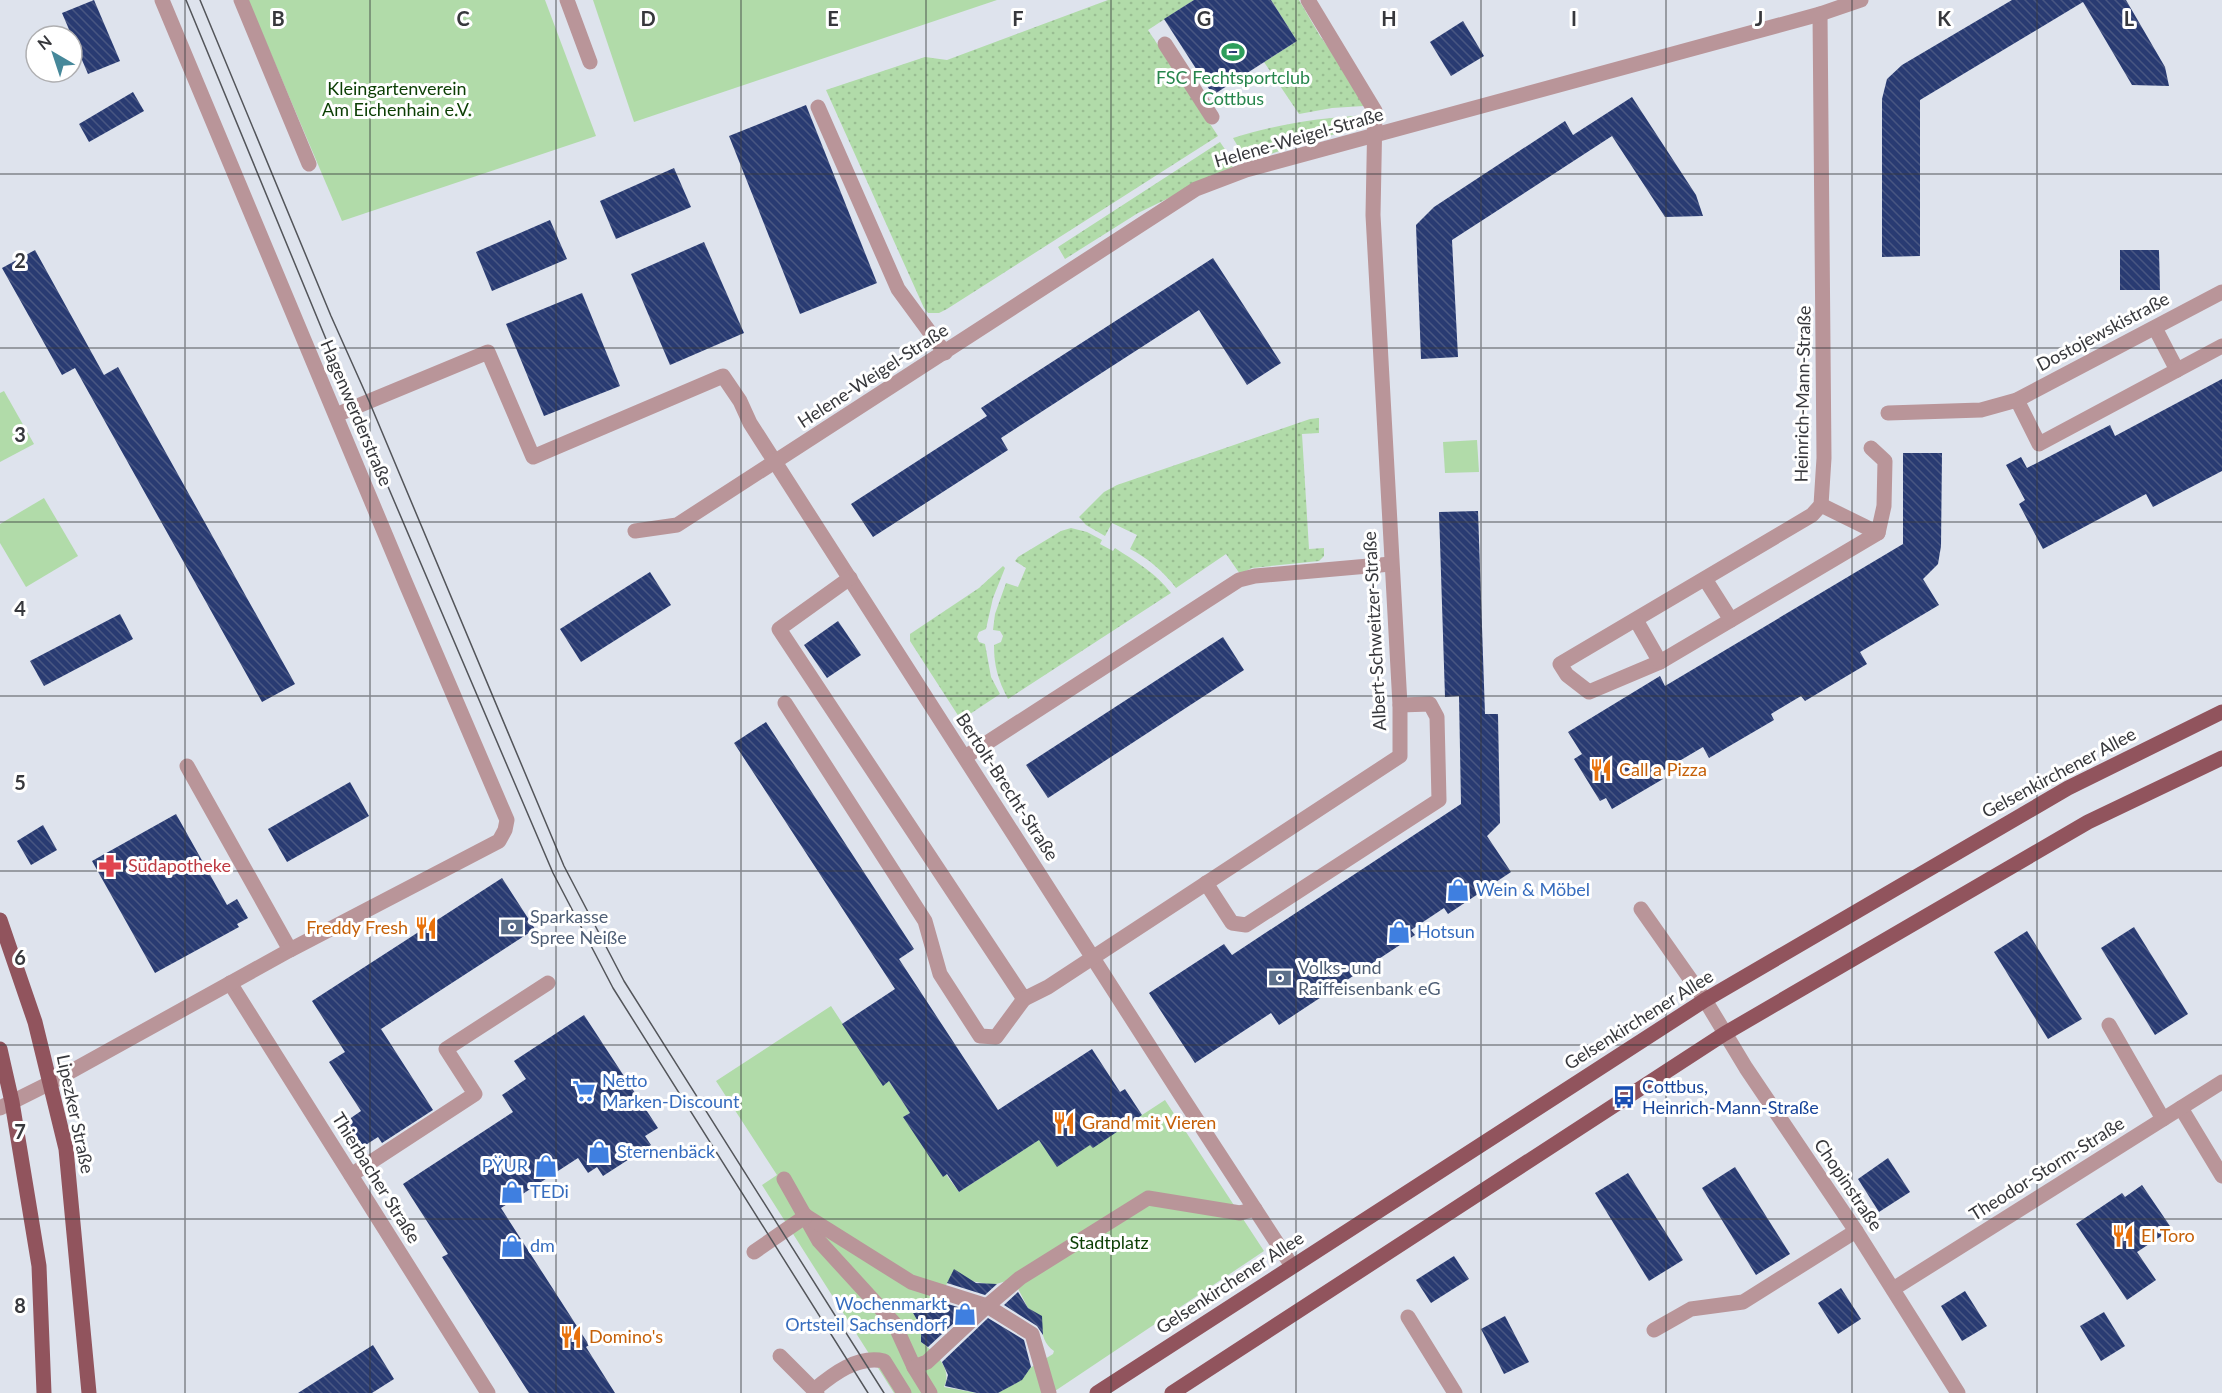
<svg xmlns="http://www.w3.org/2000/svg" width="2222" height="1393" font-family="Lato,sans-serif">
	<style>
		.grass { fill: url(#grass-dots) }
		.green { fill: #b1dba9 }
		.building { fill: url(#building-back-hatch) }
		.lines { fill: none; stroke-linecap: round; stroke-linejoin: round }
		.minor { stroke: #b99599; stroke-width: 15 }
		.major { stroke: #91545d; stroke-width: 15 }
		.tram { stroke: #53555a; stroke-width: 1.5 }
		.grid { fill: none; stroke: #37383c; stroke-width: 1.5; stroke-opacity: 0.55 }
		.labels { text-anchor: middle; stroke-width: 6; stroke-linejoin: round; paint-order: stroke }
		.leisure-label { font-size: 18px; fill: #27864d; stroke: #fff }
		.park-label { font-size: 18px; fill: #0b3e03; stroke: #fff }
		.street-label { font-size: 18px; fill: #37383c; stroke: #fff }
		.food-label { font-size: 18px; fill: #c56008; stroke: #fff; text-anchor: start }
		.health-label { font-size: 18px; fill: #be3a42; stroke: #fff; text-anchor: start }
		.shop-label { font-size: 18px; fill: #366cbe; stroke: #fff; text-anchor: start }
		.service-label { font-size: 18px; fill: #4e5e75; stroke: #fff; text-anchor: start }
		.transit-label { font-size: 18px; fill: #164399; stroke: #fff; text-anchor: start }
		.grid-label { font-size: 20px; text-anchor: middle; font-weight: bold; fill: #37383c; stroke: #fff; stroke-width: 6; stroke-linejoin: round; paint-order: stroke }
	</style>
	<defs>
		<pattern id="grass-dots" width="8" height="8" patternUnits="userSpaceOnUse" patternTransform="scale(1.5)"><rect width="8" height="8" fill="#b1dba9"/><path d="M2 2h.1M6 6h.1" fill="none" stroke="#99bd92" stroke-width="1.8" stroke-linecap="round"/></pattern>
		<pattern id="building-back-hatch" width="6" height="6" patternUnits="userSpaceOnUse" patternTransform="scale(1.5)"><rect width="6" height="6" fill="#293b72"/><path d="M-1 5l2 2M0 0l6 6M5-1l2 2" fill="none" stroke="#485682"/></pattern>
	</defs>
	<rect width="100%" height="100%" fill="#dee3ed"/>
	<g class="grass">
		<polygon points="1108,0 1194,0 1148,30 1218,136 947,309 939,313 928,313 924,308 826,90 925,57 947,60"/>
		<polygon points="1271,0 1299,0 1320,36 1337,59 1364,106 1332,108 1299,114 1264,62 1297,41"/>
		<path d="M1365 115 1366 123 1364 126 1300 144 1247 162 1233 138C1277 124 1320 118 1365 115Z"/>
		<polygon points="1220,142 1233,161 1230,163 1233,167 1138,213 1065,259 1058,247"/>
		<path d="M1319 418V433L1302 434 1309 549 1324 548V556L1319 561 1252 568 1240 574 1226 554 1176 588C1164 572 1148 558 1130 549L1137 535 1112 523 1105 536 1086 525 1079 517 1104 492 1117 485 1310 419Z"/>
		<path d="M1071 528 1087 532 1102 540 1100 544 1113 551 1115 548C1135 561 1157 574 1171 593L1008 699C998 680 994 666 994 645L1001 642 1003 636 1000 631 993 630 995 614 1006 583 1018 587 1026 568 1015 561 1018 557 1061 531Z"/>
		<polygon points="1003,566 1005,568 993,598 986,629 979,632 977,637 979,642 985,644 991,677 1000,694 961,720 910,641 910,634 979,588"/>
	</g>
	<g class="green">
		<polygon points="248,0 545,0 596,136 342,221"/>
		<polygon points="593,0 997,0 634,122"/>
		<polygon points="4,391 34,444 0,462 0,393"/>
		<polygon points="1477,440 1479,472 1445,473 1443,442"/>
		<polygon points="44,498 78,556 26,587 0,543 0,524"/>
		<path d="M831 1006 883 1085 889 1081 910 1113 904 1117 959 1192 1025 1149 1014 1133 1090 1145 1093 1147 1165 1100 1264 1251 1052 1393H998L1021 1380 1030 1368 1053 1354 1054 1351C1043 1343 1041 1332 1042 1318L1028 1308 1013 1279 993 1285 971 1281H949C940 1295 927 1303 909 1302L908 1304 921 1327V1342C935 1353 953 1368 944 1387L977 1393H894L762 1185 777 1175 716 1081Z"/>
	</g>
	<g class="building">
		<polygon points="94,0 120,61 88,74 62,13"/>
		<polygon points="1194,0 1271,0 1297,41 1213,95 1164,19"/>
		<polygon points="2012,0 2126,0 2165,67 2169,86 2132,85 2083,2 1920,100 1920,256 1882,257 1882,99 1887,79 1902,65"/>
		<polygon points="1463,21 1484,56 1451,76 1430,42"/>
		<polygon points="133,92 144,111 89,142 79,124"/>
		<polygon points="1632,97 1696,195 1703,216 1665,217 1612,136 1452,240 1458,357 1421,359 1416,225 1434,207 1565,121 1573,135"/>
		<polygon points="806,105 877,283 800,314 729,136"/>
		<polygon points="674,168 691,207 616,239 600,201"/>
		<polygon points="550,220 567,259 492,291 476,252"/>
		<polygon points="704,242 744,333 670,365 631,274"/>
		<polygon points="35,250 104,375 118,367 295,684 262,702 75,368 62,375 2,268"/>
		<polygon points="2120,250 2159,250 2160,290 2120,290"/>
		<polygon points="1213,258 1281,363 1247,385 1199,310 1001,438 1008,450 873,537 851,504 987,416 981,408"/>
		<polygon points="582,293 620,386 544,416 506,324"/>
		<polygon points="2222,379 2222,471 2153,507 2146,494 2043,549 2019,504 2025,500 2006,465 2021,457 2027,468 2110,425 2115,436"/>
		<polygon points="1903,453 1942,453 1941,546 1938,564 1923,579 1939,605 1860,652 1867,664 1805,701 1801,696 1771,714 1774,720 1709,758 1703,747 1659,773 1663,779 1612,809 1606,798 1600,801 1574,759 1582,754 1568,732 1660,676 1665,686 1903,544"/>
		<polygon points="1478,511 1485,714 1498,714 1500,823 1487,836 1511,872 1448,914 1444,908 1411,930 1415,935 1279,1025 1271,1013 1195,1063 1149,993 1224,944 1232,955 1461,804 1459,696 1445,697 1439,512"/>
		<polygon points="650,572 671,605 581,662 560,629"/>
		<polygon points="120,614 133,639 44,686 30,661"/>
		<polygon points="838,621 861,655 827,678 804,645"/>
		<polygon points="1223,637 1244,670 1048,798 1026,765"/>
		<polygon points="766,722 914,949 899,959 998,1110 1092,1049 1120,1092 1125,1089 1142,1115 1093,1148 1090,1145 1057,1167 1039,1140 959,1192 947,1174 943,1177 903,1117 910,1113 889,1081 883,1086 842,1024 895,989 734,743"/>
		<polygon points="350,782 369,816 287,862 268,829"/>
		<polygon points="176,814 227,905 237,899 248,918 237,924 239,927 155,973 92,861"/>
		<polygon points="43,825 57,850 31,865 17,841"/>
		<polygon points="502,878 535,929 381,1029 433,1110 382,1143 378,1137 361,1148 345,1122 361,1111 329,1062 345,1052 312,1001"/>
		<polygon points="2134,927 2188,1014 2155,1035 2101,948"/>
		<polygon points="2027,931 2082,1019 2048,1039 1994,952"/>
		<polygon points="584,1015 658,1128 645,1136 651,1145 603,1176 597,1167 588,1173 578,1158 501,1208 589,1345 586,1347 615,1393 529,1393 442,1257 448,1254 403,1184 513,1112 502,1095 526,1079 514,1061"/>
		<polygon points="1888,1158 1910,1192 1879,1212 1858,1179"/>
		<polygon points="1735,1167 1790,1254 1756,1275 1702,1188"/>
		<polygon points="1628,1173 1683,1260 1649,1281 1595,1193"/>
		<polygon points="2142,1185 2172,1229 2137,1252 2156,1280 2127,1300 2076,1224 2122,1193 2125,1197"/>
		<polygon points="1454,1256 1469,1279 1431,1303 1416,1280"/>
		<polygon points="954,1269 976,1283 997,1284 985,1295 947,1283"/>
		<polygon points="1841,1288 1861,1319 1838,1334 1818,1303"/>
		<polygon points="1965,1291 1987,1326 1962,1341 1941,1306"/>
		<polygon points="1018,1292 1028,1308 1042,1316 1043,1335 1037,1326 1004,1305"/>
		<polygon points="931,1299 968,1310 928,1347 921,1342 921,1327 908,1304"/>
		<polygon points="2104,1312 2125,1346 2101,1361 2080,1326"/>
		<polygon points="1505,1316 1529,1362 1504,1374 1481,1329"/>
		<polygon points="988,1318 1024,1340 1031,1367 1022,1380 998,1393 977,1393 945,1386 948,1375 942,1362"/>
		<polygon points="373,1345 394,1379 372,1393 298,1393"/>
	</g>
	<g class="lines">
		<g class="minor">
			<polyline points="241,0 309,164"/>
			<polyline points="567,0 590,62"/>
			<polyline points="1820,14 1824,458 1821,505 1812,515 1560,664 1567,675 1589,692 1660,662 1878,533 1884,506 1885,461 1871,448"/>
			<polyline points="1165,44 1212,117"/>
			<polyline points="818,107 898,289 945,353"/>
			<polyline points="2155,328 2177,370"/>
			<polyline points="2017,400 2039,444 2222,346"/>
			<polyline points="1888,413 1981,410 2017,400 2222,292"/>
			<polyline points="336,415 488,352 533,457 723,376 740,401 750,423 1182,1097 1292,1266"/>
			<polyline points="1821,505 1878,533"/>
			<polyline points="635,531 677,525 1196,189 1246,170 1820,14 1861,0"/>
			<polyline points="850,578 779,629 1024,999 1048,987 1400,756 1400,705 1373,215 1375,111 1308,0"/>
			<polyline points="1705,579 1731,620"/>
			<polyline points="1636,620 1660,662"/>
			<polyline points="785,703 925,921 940,974 980,1036 996,1037 1024,999"/>
			<polyline points="965,757 1239,580 1255,576 1391,564"/>
			<polyline points="187,766 290,950"/>
			<polyline points="1206,883 1232,923 1246,925 1439,800 1437,717 1430,704 1400,705"/>
			<polyline points="1641,909 1705,1000 1746,1068 1856,1231 1958,1393"/>
			<polyline points="230,983 488,1393"/>
			<polyline points="2109,1025 2163,1119"/>
			<polyline points="0,1108 50,1083 290,950 499,841 505,830 507,820 406,584 162,0"/>
			<polyline points="2181,1108 2222,1176"/>
			<polyline points="351,1175 475,1094 446,1049 548,983"/>
			<polyline points="784,1179 819,1241 894,1323 914,1367 930,1393"/>
			<polyline points="806,1216 911,1282 987,1306 927,1362 914,1367"/>
			<polyline points="754,1252 806,1216"/>
			<polyline points="1893,1289 2222,1082"/>
			<polyline points="1408,1317 1455,1393"/>
			<polyline points="1654,1330 1691,1309 1743,1302 1856,1231"/>
			<polyline points="780,1356 817,1393"/>
			<path d="M814 1390C833 1374 858 1355 884 1361L904 1393"/>
			<polyline points="1049,1393 1032,1334 987,1306 1020,1278 1148,1198 1240,1213 1255,1209"/>
		</g>
		<g class="major">
			<polyline points="0,920 35,1022 66,1149 89,1393"/>
			<polyline points="0,1049 12,1102 39,1266 44,1393"/>
			<polyline points="1097,1393 1705,1000 2068,788 2222,712"/>
			<polyline points="1172,1393 1724,1034 2088,822 2222,758"/>
		</g>
		<g class="tram">
			<polyline points="186,0 354,407 553,873 613,988 868,1393"/>
			<polyline points="200,0 331,316 369,401 564,866 624,981 884,1393"/>
		</g>
	</g>
	<path class="grid" d="M185 0V1393M370 0V1393M556 0V1393M741 0V1393M926 0V1393M1111 0V1393M1296 0V1393M1481 0V1393M1666 0V1393M1852 0V1393M2037 0V1393M0 174H2222M0 348H2222M0 522H2222M0 696H2222M0 871H2222M0 1045H2222M0 1219H2222"/>
	<defs>
		<g id="stadium-bare" transform="scale(1.8)"><path d="M0-5a6.5 5 0 1 0 0 10a6.5 5 0 1 0 0-10ZM-3.5-1.8h7v3.6h-7Z" fill="#2e9e5b" stroke="#fff" stroke-width="2.5" paint-order="stroke"/></g>
		<g id="restaurant-bare" transform="scale(1.8)"><path d="M-5-6h1v4h1v-4h1v4h1v-4h1v5L-1.5 .5V6h-2V.5L-5-1ZM5-6V6H3V1.5H1.5Q1.5-4 5-6Z" fill="#e8710a" stroke="#fff" stroke-width="2.5" paint-order="stroke"/></g>
		<g id="pharmacy-bare" transform="scale(1.8)"><path d="M-2-6h4v4h4v4h-4v4h-4v-4h-4v-4h4Z" fill="#e0444e" stroke="#fff" stroke-width="2.5" paint-order="stroke"/></g>
		<g id="shop-bare" transform="scale(1.8)"><path d="M-5-2.5h2.3a2.7 3.5 0 0 1 5.4 0H5L5.5 6h-11ZM-1.5-2.5h3a1.5 2.3 0 0 0-3 0Z" fill="#3f7fe0" stroke="#fff" stroke-width="2.5" paint-order="stroke"/></g>
		<g id="bank-bare" transform="scale(1.8)"><path d="M-6-4H6V4H-6ZM0-2.3a2.3 2.3 0 1 0 0 4.6a2.3 2.3 0 1 0 0-4.6Z" fill="#5c6f8a" stroke="#fff" stroke-width="2.5" paint-order="stroke"/></g>
		<g id="supermarket-bare" transform="scale(1.8)"><path d="M-6-5.5h2.5l.6 2H6L4.5 2H-2.5L-4.4-4H-6ZM-1.5 3.2a1.3 1.3 0 1 0 .1 0ZM3 3.2a1.3 1.3 0 1 0 .1 0Z" fill="#3f7fe0" stroke="#fff" stroke-width="2.5" paint-order="stroke"/></g>
		<g id="bus-bare" transform="scale(1.8)"><path d="M-5-6H5V4H4V6H2V4H-2V6H-4V4H-5ZM-3.5-4V0h7V-4ZM-3.5 1.2v1.5H-2V1.2ZM2 1.2v1.5H3.5V1.2Z" fill="#1a4fb4" stroke="#fff" stroke-width="2.5" paint-order="stroke"/></g>
	</defs>
	<g fill-rule="evenodd">
		<use href="#stadium-bare" x="1233" y="52"/>
		<use href="#restaurant-bare" x="1601" y="770"/>
		<use href="#pharmacy-bare" x="110" y="866"/>
		<use href="#shop-bare" x="1458" y="890"/>
		<use href="#bank-bare" x="512" y="927"/>
		<use href="#restaurant-bare" x="426" y="928"/>
		<use href="#shop-bare" x="1399" y="932"/>
		<use href="#bank-bare" x="1280" y="978"/>
		<use href="#supermarket-bare" x="584" y="1091"/>
		<use href="#bus-bare" x="1624" y="1097"/>
		<use href="#restaurant-bare" x="1064" y="1123"/>
		<use href="#shop-bare" x="599" y="1152"/>
		<use href="#shop-bare" x="546" y="1166"/>
		<use href="#shop-bare" x="512" y="1192"/>
		<use href="#restaurant-bare" x="2123" y="1236"/>
		<use href="#shop-bare" x="512" y="1246"/>
		<use href="#shop-bare" x="965" y="1314"/>
		<use href="#restaurant-bare" x="571" y="1337"/>
	</g>
	<g class="labels">
		<g class="leisure-label">
			<text x="1233" y="84">FSC Fechtsportclub<tspan x="1233" dy="21">Cottbus</tspan></text>
		</g>
		<g class="park-label">
			<text x="397" y="95">Kleingartenverein<tspan x="397" dy="21">Am Eichenhain e.V.</tspan></text>
			<text x="1109" y="1249">Stadtplatz</text>
		</g>
		<g class="street-label">
			<text transform="translate(1299 138) rotate(-16)" y="6">Helene-Weigel-Straße</text>
			<text transform="translate(2103 332) rotate(-28)" y="6">Dostojewskistraße</text>
			<text transform="translate(873 376) rotate(-33)" y="6">Helene-Weigel-Straße</text>
			<text transform="translate(1803 394) rotate(-89)" y="6">Heinrich-Mann-Straße</text>
			<text transform="translate(356 413) rotate(67)" y="6">Hagenwerderstraße</text>
			<text transform="translate(1375 631) rotate(-93)" y="6">Albert-Schweitzer-Straße</text>
			<text transform="translate(2059 773) rotate(-28)" y="6">Gelsenkirchener Allee</text>
			<text transform="translate(1007 787) rotate(57)" y="6">Bertolt-Brecht-Straße</text>
			<text transform="translate(1639 1020) rotate(-32)" y="6">Gelsenkirchener Allee</text>
			<text transform="translate(75 1114) rotate(78)" y="6">Lipezker Straße</text>
			<text transform="translate(2047 1169) rotate(-32)" y="6">Theodor-Storm-Straße</text>
			<text transform="translate(376 1178) rotate(58)" y="6">Thierbacher Straße</text>
			<text transform="translate(1848 1185) rotate(56)" y="6">Chopinstraße</text>
			<text transform="translate(1230 1283) rotate(-33)" y="6">Gelsenkirchener Allee</text>
		</g>
		<g class="food-label">
			<text x="1619" y="776">Call a Pizza</text>
			<text x="408" y="934" text-anchor="end">Freddy Fresh</text>
			<text x="1082" y="1129">Grand mit Vieren</text>
			<text x="2141" y="1242">El Toro</text>
			<text x="589" y="1343">Domino's</text>
		</g>
		<g class="health-label">
			<text x="128" y="872">Südapotheke</text>
		</g>
		<g class="shop-label">
			<text x="1476" y="896">Wein &amp; Möbel</text>
			<text x="1417" y="938">Hotsun</text>
			<text x="602" y="1087">Netto<tspan x="602" dy="21">Marken-Discount</tspan></text>
			<text x="617" y="1158">Sternenbäck</text>
			<text x="528" y="1172" text-anchor="end">PŸUR</text>
			<text x="530" y="1198">TEDi</text>
			<text x="530" y="1252">dm</text>
			<text x="947" y="1310" text-anchor="end">Wochenmarkt<tspan x="947" dy="21">Ortsteil Sachsendorf</tspan></text>
		</g>
		<g class="service-label">
			<text x="530" y="923">Sparkasse<tspan x="530" dy="21">Spree Neiße</tspan></text>
			<text x="1298" y="974">Volks- und<tspan x="1298" dy="21">Raiffeisenbank eG</tspan></text>
		</g>
		<g class="transit-label">
			<text x="1642" y="1093">Cottbus,<tspan x="1642" dy="21">Heinrich-Mann-Straße</tspan></text>
		</g>
	</g>
	<g class="grid-label">
		<text x="278" y="26">B</text>
		<text x="463" y="26">C</text>
		<text x="648" y="26">D</text>
		<text x="833" y="26">E</text>
		<text x="1018" y="26">F</text>
		<text x="1204" y="26">G</text>
		<text x="1389" y="26">H</text>
		<text x="1574" y="26">I</text>
		<text x="1759" y="26">J</text>
		<text x="1944" y="26">K</text>
		<text x="2129" y="26">L</text>
		<text x="20" y="268">2</text>
		<text x="20" y="442">3</text>
		<text x="20" y="616">4</text>
		<text x="20" y="790">5</text>
		<text x="20" y="965">6</text>
		<text x="20" y="1139">7</text>
		<text x="20" y="1313">8</text>
	</g>
	<g transform="translate(54 54) rotate(321)"><circle r="28" fill="#ffffff" stroke="#afafb1" stroke-width="1.5"/>
	<path d="M0-4.5L10 22L0 15L-10 22Z" fill="#46889a"/>
	<text y="-9" font-size="16" font-weight="bold" text-anchor="middle" fill="#37383c">N</text>
	</g>
</svg>
